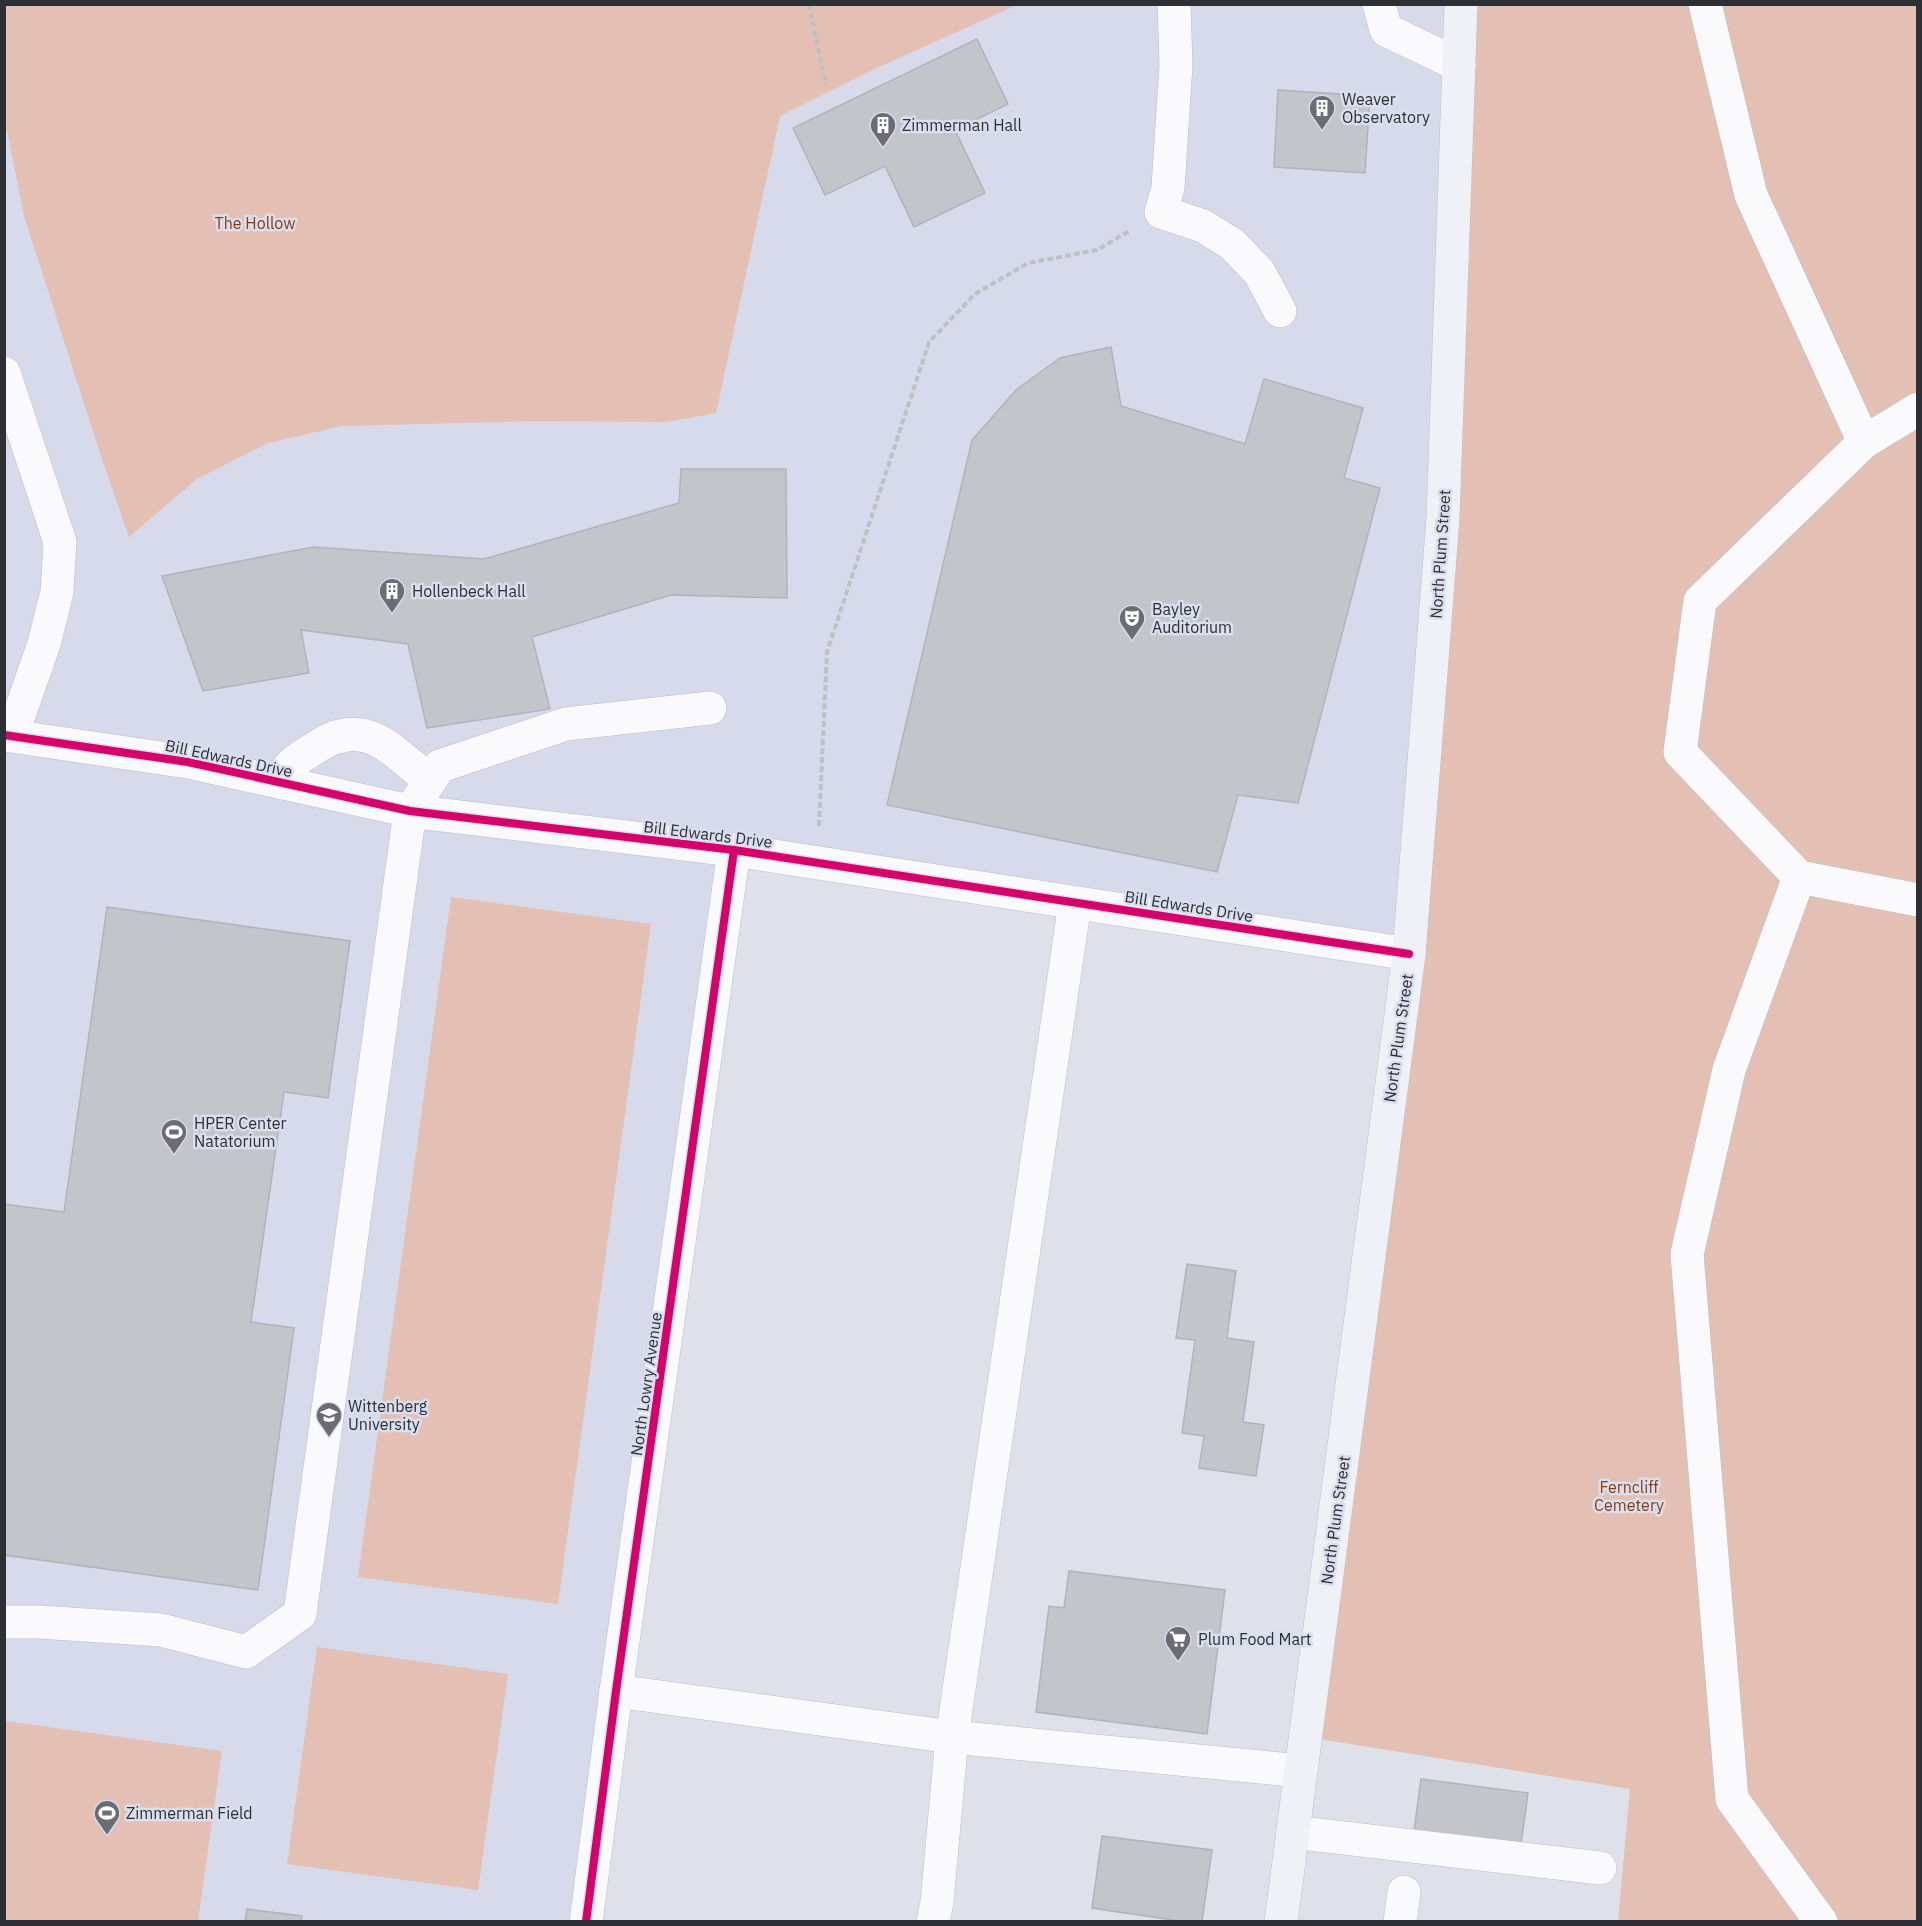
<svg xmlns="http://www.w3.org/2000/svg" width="1922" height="1926" font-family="'IBM Plex Sans',sans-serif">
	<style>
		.built { fill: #d7daeb }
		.green { fill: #e4bfb3 }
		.building { fill: #c3c5cb; stroke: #b1b3b9; stroke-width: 1.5 }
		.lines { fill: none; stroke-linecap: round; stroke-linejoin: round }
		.minor-casing { stroke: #bbbdc2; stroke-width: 34 }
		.major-casing { stroke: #bebfc3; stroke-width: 34 }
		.path { stroke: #bfc0c4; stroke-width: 4; stroke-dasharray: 6 3; stroke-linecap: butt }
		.minor { stroke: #fafafc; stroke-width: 33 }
		.major { stroke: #f0f1f6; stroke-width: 33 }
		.cycleway-casing { stroke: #dadeed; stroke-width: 11 }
		.cycleway { stroke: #d6006c; stroke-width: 8 }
		.labels { text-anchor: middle; stroke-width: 5; stroke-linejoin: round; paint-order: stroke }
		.poi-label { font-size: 16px; fill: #2e2f35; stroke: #dadeed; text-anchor: start }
		.park-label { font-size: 16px; fill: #8b3b10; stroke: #dadeed }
		.street-label { font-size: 16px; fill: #2e2f35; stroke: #dadeed }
	</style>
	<rect width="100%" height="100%" fill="#dee1e9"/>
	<polygon class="built" points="5,5 1461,5 1409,954 734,850 589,1921 5,1922"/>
	<g class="green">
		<polygon points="4,5 5,4 1017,5 879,67 780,116 716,413 666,422 540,421 342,426 268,443 197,479 129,537 101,456 24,216 5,120"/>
		<polygon points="1461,5 1917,5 1917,1921 1618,1921 1630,1789 1306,1737 1409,954"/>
		<polygon points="451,897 651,924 558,1604 358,1577"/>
		<polygon points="317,1647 508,1674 478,1890 287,1864"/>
		<polygon points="5,1721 222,1751 198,1921 5,1921"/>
	</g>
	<g class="building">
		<polygon points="977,39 1008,104 955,130 985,193 914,227 885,166 825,195 793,128"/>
		<polygon points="1278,90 1370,96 1365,173 1274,167"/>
		<polygon points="1111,347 1121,406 1245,444 1264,379 1363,408 1344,478 1380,488 1298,803 1238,795 1217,872 887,805 972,440 1016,390 1060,358"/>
		<polygon points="681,469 786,469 787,598 671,595 532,637 550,709 427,728 408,644 301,630 309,673 203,691 162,576 313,547 484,559 679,503"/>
		<polygon points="107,907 350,941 328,1098 284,1092 251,1322 294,1328 258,1590 4,1555 4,1204 64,1212"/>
		<polygon points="1187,1264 1236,1271 1227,1338 1254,1342 1243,1422 1264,1425 1256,1476 1199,1468 1204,1436 1182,1433 1195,1340 1176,1338"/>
		<polygon points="1069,1571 1225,1590 1207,1734 1036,1712 1049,1606 1064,1608"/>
		<polygon points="1421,1779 1528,1793 1520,1851 1413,1838"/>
		<polygon points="1102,1836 1212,1850 1202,1922 1186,1922 1092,1908"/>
		<polygon points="247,1909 302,1916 301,1922 245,1922"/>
	</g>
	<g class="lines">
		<g class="minor-casing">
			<g id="minor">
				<polyline points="1174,4 1176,65 1168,188 1161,212 1203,226 1232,244 1259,272 1280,311"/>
				<polyline points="1379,4 1386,30 1459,65"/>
				<polyline points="1705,4 1751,195 1864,442"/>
				<polyline points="4,373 60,542 57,592 44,644 12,735"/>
				<polyline points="1918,409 1864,442 1700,601 1680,752 1799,877 1918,900"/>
				<polyline points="4,735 188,762 410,811 734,850 1409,954"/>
				<path d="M278 782C289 763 297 760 315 748 365 714 391 750 430 781"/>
				<polyline points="1799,877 1729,1070 1687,1254 1732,1799 1821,1922"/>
				<polyline points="4,1622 39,1622 161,1630 246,1652 300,1614 410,811 440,766 566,724 710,708"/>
				<polyline points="616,1691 952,1737 1301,1771"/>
				<polyline points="1293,1832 1600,1868"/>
				<polyline points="586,1922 616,1691 734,850"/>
				<polyline points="933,1922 937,1902 952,1737 1075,903"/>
				<polyline points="1400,1922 1404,1892"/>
			</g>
		</g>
		<g class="major-casing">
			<polyline id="major" points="1281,1922 1409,954 1443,518 1461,4"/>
		</g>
		<g class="path">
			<polyline points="809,4 826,85"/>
			<polyline points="819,826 827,652 929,342 975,294 1028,263 1097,250 1129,231"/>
		</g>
		<use href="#minor" class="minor"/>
		<use href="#major" class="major"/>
		<g class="cycleway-casing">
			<g id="cycleway">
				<polyline points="4,735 188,762 410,811 734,850 1409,954"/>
				<polyline points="586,1922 616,1691 734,850"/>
			</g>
		</g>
		<use href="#cycleway" class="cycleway"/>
	</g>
	<defs>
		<g id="building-pin" transform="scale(1.35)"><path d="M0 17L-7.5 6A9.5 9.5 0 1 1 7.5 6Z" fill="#6c6d74" stroke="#dadeed"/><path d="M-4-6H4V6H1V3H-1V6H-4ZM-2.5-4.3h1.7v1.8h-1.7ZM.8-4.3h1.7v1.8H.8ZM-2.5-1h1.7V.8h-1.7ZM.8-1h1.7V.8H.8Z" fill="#fff"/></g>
		<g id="theatre-pin" transform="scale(1.35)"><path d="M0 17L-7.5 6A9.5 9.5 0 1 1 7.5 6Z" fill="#6c6d74" stroke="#dadeed"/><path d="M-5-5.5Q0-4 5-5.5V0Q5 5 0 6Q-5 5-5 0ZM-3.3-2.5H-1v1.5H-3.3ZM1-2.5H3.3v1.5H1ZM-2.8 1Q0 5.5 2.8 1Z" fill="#fff"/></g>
		<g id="stadium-pin" transform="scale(1.35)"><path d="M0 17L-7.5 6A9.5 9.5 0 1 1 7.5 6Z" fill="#6c6d74" stroke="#dadeed"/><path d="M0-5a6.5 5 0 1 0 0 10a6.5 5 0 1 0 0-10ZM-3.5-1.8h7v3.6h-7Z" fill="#fff"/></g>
		<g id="university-pin" transform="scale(1.35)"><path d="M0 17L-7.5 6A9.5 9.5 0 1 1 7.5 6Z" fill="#6c6d74" stroke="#dadeed"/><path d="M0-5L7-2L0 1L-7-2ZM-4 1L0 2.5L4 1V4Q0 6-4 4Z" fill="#fff"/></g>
		<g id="supermarket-pin" transform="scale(1.35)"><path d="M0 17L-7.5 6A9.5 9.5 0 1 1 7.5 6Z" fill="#6c6d74" stroke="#dadeed"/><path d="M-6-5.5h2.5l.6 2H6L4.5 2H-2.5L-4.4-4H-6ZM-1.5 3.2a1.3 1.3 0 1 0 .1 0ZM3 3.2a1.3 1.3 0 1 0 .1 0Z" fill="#fff"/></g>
	</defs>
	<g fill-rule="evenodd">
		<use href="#building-pin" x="1322" y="108"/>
		<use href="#building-pin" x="883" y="125"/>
		<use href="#building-pin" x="392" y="591"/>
		<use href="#theatre-pin" x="1132" y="618"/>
		<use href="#stadium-pin" x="174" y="1132"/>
		<use href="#university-pin" x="329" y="1415"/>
		<use href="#supermarket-pin" x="1178" y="1639"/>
		<use href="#stadium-pin" x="107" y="1813"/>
	</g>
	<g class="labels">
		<g class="poi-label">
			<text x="1342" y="105">Weaver<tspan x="1342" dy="18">Observatory</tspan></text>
			<text x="902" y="131">Zimmerman Hall</text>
			<text x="412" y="597">Hollenbeck Hall</text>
			<text x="1152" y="615">Bayley<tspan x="1152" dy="18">Auditorium</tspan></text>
			<text x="194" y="1129">HPER Center<tspan x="194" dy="18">Natatorium</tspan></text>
			<text x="348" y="1412">Wittenberg<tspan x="348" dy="18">University</tspan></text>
			<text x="1198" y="1645">Plum Food Mart</text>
			<text x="126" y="1819">Zimmerman Field</text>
		</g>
		<g class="park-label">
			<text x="255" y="229">The Hollow</text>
			<text x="1629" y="1493">Ferncliff<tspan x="1629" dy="18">Cemetery</tspan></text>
		</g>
		<g class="street-label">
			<text transform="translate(1440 554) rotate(-86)" y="6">North Plum Street</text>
			<text transform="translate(229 758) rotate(12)" y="6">Bill Edwards Drive</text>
			<text transform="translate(708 834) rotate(7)" y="6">Bill Edwards Drive</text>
			<text transform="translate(1189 906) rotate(9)" y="6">Bill Edwards Drive</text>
			<text transform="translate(1398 1038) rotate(-82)" y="6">North Plum Street</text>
			<text transform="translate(646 1384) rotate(-82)" y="6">North Lowry Avenue</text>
			<text transform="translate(1335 1520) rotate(-82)" y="6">North Plum Street</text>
		</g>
	</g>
	<rect width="1922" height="1926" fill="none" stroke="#2e2f35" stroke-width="12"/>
</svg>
